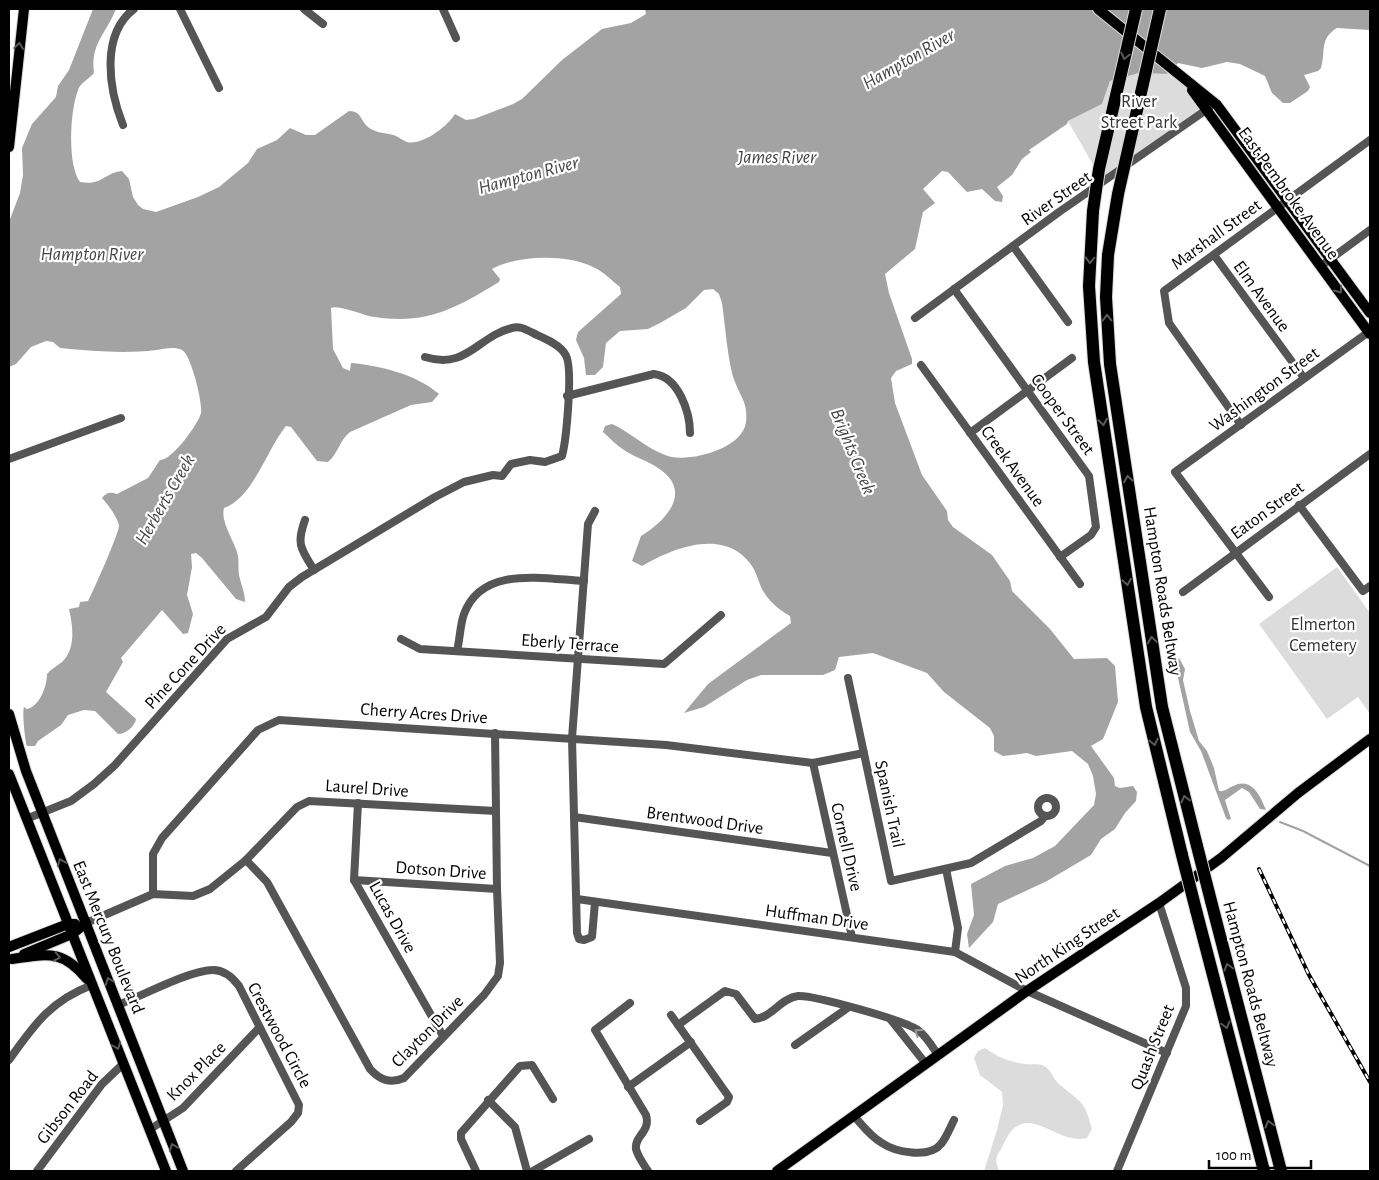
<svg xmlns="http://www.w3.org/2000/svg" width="1379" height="1180" font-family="'Alegreya Sans',sans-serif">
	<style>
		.green { fill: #dcdcdc }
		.water { fill: #a3a3a3 }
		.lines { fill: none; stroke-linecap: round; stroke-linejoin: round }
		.stream { stroke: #a3a3a3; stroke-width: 2 }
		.major-casing { stroke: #dbdbdb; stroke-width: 12 }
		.highway-casing { stroke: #dbdbdb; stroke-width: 14 }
		.minor { stroke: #555; stroke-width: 8 }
		.major { stroke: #000; stroke-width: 10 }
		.highway { stroke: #000; stroke-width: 12 }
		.rail-casing { stroke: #000; stroke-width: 4 }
		.rail { stroke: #fff; stroke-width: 2; stroke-dasharray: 5.5; stroke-linecap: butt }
		.highway-bridge-casing { stroke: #dbdbdb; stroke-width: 14; stroke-linecap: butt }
		.highway-bridge { stroke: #000; stroke-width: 12 }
		.oneway { stroke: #595959 }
		.oneway2 { stroke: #999 }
		.labels { text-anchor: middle; stroke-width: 4.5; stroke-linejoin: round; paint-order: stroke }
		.park-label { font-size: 18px; fill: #333; stroke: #fff }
		.street-label { font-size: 18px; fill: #000; stroke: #fff }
		.water-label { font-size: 19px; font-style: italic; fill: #444; stroke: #fff }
	</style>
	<rect width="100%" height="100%" fill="#fff"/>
	<g class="green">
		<polygon points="1171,72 1208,109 1104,184 1068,121 1102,104 1110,81 1132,74 1166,74"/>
		<polygon points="1337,567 1370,613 1370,714 1358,697 1327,719 1259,624"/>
		<path d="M985 1048C998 1057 1009 1062 1025 1064 1030 1065 1039 1063 1044 1066 1052 1070 1053 1079 1059 1084 1081 1103 1084 1099 1092 1129L1087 1138C1055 1146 1026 1097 1004 1143 998 1157 993 1155 999 1171H984L997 1130 1003 1105 1002 1092 980 1075 974 1058 978 1051Z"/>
	</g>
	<g class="water">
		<path d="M93 9H116C106 34 90 44 94 73 89 79 80 83 78 90 70 111 67 164 80 182 102 186 104 173 122 171L129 179 133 197 138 205 143 209 156 212 198 197 219 187 248 163 257 149 277 140 290 128 306 135H315L349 111C363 111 360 123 371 129 377 133 386 133 393 135 398 136 402 140 407 142 422 146 448 126 455 114L466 120 474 119 513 104 522 99 562 60 602 29 631 23 646 14 645 9H1370V30L1337 28C1319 39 1326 51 1321 68L1318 71 1304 75 1310 87 1308 91 1290 103H1283L1272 93 1265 76 1240 64 1227 62 1202 68 1178 63 1171 72 1166 74 1139 73 1110 81 1102 104 1068 121 1067 124 1029 150 1031 152 1022 159 1012 175 997 187 1003 196 1002 202 995 201 982 189 967 192 948 172 942 171 923 189 935 203 923 212 915 249 885 274 889 293 912 359V364L896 371 891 378 895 403 922 475 947 511 948 520 953 527 992 555 1010 581 1012 591 1050 629 1074 659 1107 658 1115 666 1118 702 1103 739 1091 746 1114 778 1115 786 1120 788 1133 786 1137 792 1136 801 1125 813 1115 829 1101 839 1091 855 1047 881 998 904 993 922 969 948 967 934 974 915 971 884 1005 866 1033 858 1055 846 1094 805 1096 794 1093 776 1088 764 1072 751 1036 756 1027 753 1003 756 994 751V736L990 728 944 692 927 673 873 653 839 657 835 670 823 675H761L747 680 704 707 684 713 708 684 791 623 790 616C778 609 767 600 761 587 758 580 756 572 752 566 726 527 674 547 642 566L632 561 641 536C666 521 694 491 658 468 648 461 634 457 624 450 616 445 610 438 603 432L605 426 612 424C632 433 650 452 672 457 694 461 743 448 746 422 748 403 741 398 735 382 728 365 725 323 722 303L719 294 713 289 704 290 686 308 660 323 648 329 620 331 606 343 603 367 595 375H586L584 358 576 340 578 332 621 294 620 287C612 281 603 271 593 267 567 254 517 255 492 269L500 279 499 282C456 308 427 325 375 317 364 316 339 304 331 308L333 349 343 368 350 371 351 363C381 366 416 374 439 394L432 402 411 405 350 432C339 441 338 454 328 462L317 461 291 427 286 426C267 449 253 498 224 508 220 523 235 541 238 556 239 562 238 569 239 575 241 585 245 592 245 602L236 599 202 558 196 553 191 554 192 567 187 595 193 614 188 633 183 634 162 610 121 658 123 662 106 692 136 719C135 726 126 734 118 734L95 711 84 710 68 715 61 725 38 741 35 746H27C25 741 22 712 24 707L27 709C40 706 47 686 47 674 51 669 57 666 62 662 76 649 73 626 69 609L79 607 80 602 88 601C93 592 120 531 119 525 116 515 109 506 102 498 107 492 110 492 117 494L148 478 160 460C171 461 198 425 201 413 203 404 191 354 182 350 174 346 164 349 156 350 124 354 93 351 60 348L53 342 46 341 31 347 16 364 9 367V222L20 193 23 175 22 148 32 124 56 97 58 86 69 70Z"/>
		<path d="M1179 658 1185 669 1183 680 1190 711 1199 741 1207 751 1214 768 1219 791C1225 792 1228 788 1233 786 1252 776 1261 797 1266 810L1260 809 1249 792 1242 788 1225 800 1231 819 1228 820 1226 818 1201 751 1190 732 1175 664Z"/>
	</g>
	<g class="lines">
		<polyline class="stream" points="1280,822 1303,831 1370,866"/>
		<g class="major-casing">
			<g id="major">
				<polyline points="1098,9 1217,105 1370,313"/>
				<polyline points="1192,90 1370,334"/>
				<polyline points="9,147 24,9"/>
				<polyline points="9,714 26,771 183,1171"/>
				<polyline points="9,774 166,1171"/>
				<polyline points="9,947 68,924 75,924"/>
				<polyline points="24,954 72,934 86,923"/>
				<path d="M12 959C48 954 62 949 87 979"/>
				<polyline points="777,1171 1027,991 1159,903 1221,858 1298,793 1370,739"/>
			</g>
		</g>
		<g class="highway-casing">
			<g id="highway">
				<polyline points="1118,194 1108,255 1106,297 1110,364 1162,707 1197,846"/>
				<polyline points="1093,211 1089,286 1094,362 1146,707 1182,855"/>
				<polyline points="1211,901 1281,1171"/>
				<polyline points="1196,910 1264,1171"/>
			</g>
		</g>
		<g class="minor">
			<polyline points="180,9 219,88"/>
			<polyline points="304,9 323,24"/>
			<polyline points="443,9 456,38"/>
			<path d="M123 125C109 90 100 35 134 9"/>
			<polyline points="1013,246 1068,322"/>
			<polyline points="1214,255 1304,378"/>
			<polyline points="1321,266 1370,230"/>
			<polyline points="954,289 1089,476 1096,527 1091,535 1060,557"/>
			<polyline points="915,318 1059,212 1209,108"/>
			<polyline points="921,365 1080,584"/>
			<path d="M567 396 654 374C679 377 690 413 690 433"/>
			<polyline points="1241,425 1169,323 1164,291 1370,140"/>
			<polyline points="970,433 1072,358"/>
			<polyline points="9,459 121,418"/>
			<polyline points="1299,505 1363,591 1370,586"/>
			<path d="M305 520C296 544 301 549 314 570"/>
			<polyline points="1183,592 1370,454"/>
			<polyline points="1269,597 1175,472 1370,331"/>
			<polyline points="401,639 420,649 664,664 721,615"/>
			<path d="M457 651C460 639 460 625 464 614 482 565 544 579 584 581"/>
			<polyline points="848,678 891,881 971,863 1041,821 1045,816"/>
			<polyline points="813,763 852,937"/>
			<circle cx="1047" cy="807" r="9"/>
			<polyline points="358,803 354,880 443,1036"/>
			<polyline points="574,817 832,853"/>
			<path d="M26 819 71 801 94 784 115 765 227 639 266 617 289 587 302 577 435 497 464 482 493 475 502 476 511 464 530 460 545 462 562 456C566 441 574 365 565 354 560 345 546 339 537 335 529 331 520 325 512 328 478 336 467 370 425 357"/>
			<path d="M246 860 267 882 370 1069C380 1080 390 1084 404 1078L484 995 498 976 500 963 497 889 495 733"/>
			<polyline points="946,869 958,928 955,952"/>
			<polyline points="354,880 497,889"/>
			<polyline points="153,894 153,854 162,838 258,730 279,720 666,745 813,763 864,753"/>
			<polyline points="577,899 955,952 1027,991 1167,1053"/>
			<polyline points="595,902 592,937 584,940 579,939 577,933 572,738 588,524 595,511"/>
			<polyline points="86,923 153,894 193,896 210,889 246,860 297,807 309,801 496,811"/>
			<path d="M630 1003 595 1030 646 1115C651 1132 634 1136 636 1149 638 1157 644 1165 648 1171"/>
			<path d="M118 1005C142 996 190 970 213 970 224 970 233 978 239 986L299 1105 298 1113 291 1122 236 1171"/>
			<polyline points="671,1015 729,1097 727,1102 700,1121"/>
			<polyline points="891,1020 926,1064"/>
			<path d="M678 1025 725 991 736 994 755 1019C771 1018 781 998 798 996 813 995 908 1021 919 1031 927 1037 933 1048 938 1055"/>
			<polyline points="795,1045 849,1007"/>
			<path d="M9 1060C34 1025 50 1001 92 985"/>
			<polyline points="628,1087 691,1042"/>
			<polyline points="488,1100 515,1127 527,1171"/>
			<path d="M854 1116C862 1125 871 1137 882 1143 895 1152 929 1159 941 1144 946 1138 950 1128 954 1120"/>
			<polyline points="149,1130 183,1108 259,1028"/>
			<polyline points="37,1171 102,1084 123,1064"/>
			<polyline points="476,1171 461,1139 461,1133 520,1066 532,1065 553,1099"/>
			<polyline points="533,1171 589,1139"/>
			<polyline points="1117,1171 1186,1006 1186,988 1159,903"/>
		</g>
		<use href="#major" class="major"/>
		<use href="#highway" class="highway"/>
		<g class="rail-casing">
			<polyline id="rail" points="1259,869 1309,975 1370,1082"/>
		</g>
		<use href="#rail" class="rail"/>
		<g class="highway-bridge-casing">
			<g id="highway-bridge">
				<polyline points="1118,194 1160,9"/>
				<polyline points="1093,211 1099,169 1136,9"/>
				<polyline points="1197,846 1211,901"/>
				<polyline points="1182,855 1196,910"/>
			</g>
		</g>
		<use href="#highway-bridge" class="highway-bridge"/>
	</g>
	<defs><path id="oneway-chevron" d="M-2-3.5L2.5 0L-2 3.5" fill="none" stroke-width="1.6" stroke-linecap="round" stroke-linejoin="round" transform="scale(1.25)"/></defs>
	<g class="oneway">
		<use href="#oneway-chevron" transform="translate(19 46) rotate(-84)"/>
		<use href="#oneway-chevron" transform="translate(1125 56) rotate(103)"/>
		<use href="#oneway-chevron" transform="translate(1090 260) rotate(92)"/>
		<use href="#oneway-chevron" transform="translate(1339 290) rotate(54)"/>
		<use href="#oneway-chevron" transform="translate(1107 318) rotate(-91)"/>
		<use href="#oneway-chevron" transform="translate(1103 422) rotate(81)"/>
		<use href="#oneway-chevron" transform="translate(1128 479) rotate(-99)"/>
		<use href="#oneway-chevron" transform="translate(1127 582) rotate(81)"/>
		<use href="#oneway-chevron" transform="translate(1152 640) rotate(-98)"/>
		<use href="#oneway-chevron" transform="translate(1154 742) rotate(77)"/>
		<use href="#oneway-chevron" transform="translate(1185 799) rotate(-104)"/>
		<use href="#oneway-chevron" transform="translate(61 862) rotate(-112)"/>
		<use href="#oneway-chevron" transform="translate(57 957) rotate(12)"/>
		<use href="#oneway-chevron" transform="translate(1228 967) rotate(-105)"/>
		<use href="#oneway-chevron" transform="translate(109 981) rotate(-111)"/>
		<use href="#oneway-chevron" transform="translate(1226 1025) rotate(75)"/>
		<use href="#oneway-chevron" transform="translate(117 1046) rotate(69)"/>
		<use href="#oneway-chevron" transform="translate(1269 1124) rotate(-105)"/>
		<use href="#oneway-chevron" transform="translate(173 1147) rotate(-112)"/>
	</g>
	<use class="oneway2" href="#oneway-chevron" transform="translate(918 1032) rotate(-144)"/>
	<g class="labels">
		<g class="park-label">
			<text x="1139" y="107">River<tspan x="1139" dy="21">Street Park</tspan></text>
			<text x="1323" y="630">Elmerton<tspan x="1323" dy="21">Cemetery</tspan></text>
		</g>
		<g class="street-label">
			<text transform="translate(1289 193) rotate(54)" y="6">East Pembroke Avenue</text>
			<text transform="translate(1056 198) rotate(-35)" y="6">River Street</text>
			<text transform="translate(1216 234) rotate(-36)" y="6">Marshall Street</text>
			<text transform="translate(1262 296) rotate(54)" y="6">Elm Avenue</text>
			<text transform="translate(1264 389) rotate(-36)" y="6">Washington Street</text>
			<text transform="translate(1063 414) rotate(54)" y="6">Cooper Street</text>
			<text transform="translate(1013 466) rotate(54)" y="6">Creek Avenue</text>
			<text transform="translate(1267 510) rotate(-36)" y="6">Eaton Street</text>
			<text transform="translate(1163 591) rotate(81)" y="6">Hampton Roads Beltway</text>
			<text transform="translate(570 643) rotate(4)" y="6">Eberly Terrace</text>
			<text transform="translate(185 666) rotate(-47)" y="6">Pine Cone Drive</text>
			<text transform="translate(424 713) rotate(4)" y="6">Cherry Acres Drive</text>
			<text transform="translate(367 788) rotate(4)" y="6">Laurel Drive</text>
			<text transform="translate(890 804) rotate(78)" y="6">Spanish Trail</text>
			<text transform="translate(705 820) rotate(8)" y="6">Brentwood Drive</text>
			<text transform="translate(847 847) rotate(77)" y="6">Cornell Drive</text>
			<text transform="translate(441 870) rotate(4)" y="6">Dotson Drive</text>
			<text transform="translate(393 917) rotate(61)" y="6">Lucas Drive</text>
			<text transform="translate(817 917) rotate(8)" y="6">Huffman Drive</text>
			<text transform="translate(109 937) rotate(68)" y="6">East Mercury Boulevard</text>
			<text transform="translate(1067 945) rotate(-34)" y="6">North King Street</text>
			<text transform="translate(1251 984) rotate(75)" y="6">Hampton Roads Beltway</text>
			<text transform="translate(427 1031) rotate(-45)" y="6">Clayton Drive</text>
			<text transform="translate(280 1035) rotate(62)" y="6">Crestwood Circle</text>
			<text transform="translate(1152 1047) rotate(-68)" y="6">Quash Street</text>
			<text transform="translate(196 1071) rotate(-45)" y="6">Knox Place</text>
			<text transform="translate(67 1107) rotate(-52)" y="6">Gibson Road</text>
		</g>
		<g class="water-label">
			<text transform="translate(908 58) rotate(-30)" y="7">Hampton River</text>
			<text x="777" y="163">James River</text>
			<text transform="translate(528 174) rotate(-15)" y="7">Hampton River</text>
			<text x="92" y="260">Hampton River</text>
			<text transform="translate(854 451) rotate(68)" y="7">Brights Creek</text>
			<text transform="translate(164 499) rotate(-60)" y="7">Herberts Creek</text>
		</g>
	</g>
	<rect width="1379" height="1180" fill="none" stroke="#000000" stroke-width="20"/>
	<path d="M1209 1160v8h102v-8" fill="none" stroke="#000000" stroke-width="2.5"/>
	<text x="1216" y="1160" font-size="15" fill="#000000" stroke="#ffffff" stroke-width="4" paint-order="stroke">100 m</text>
</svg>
